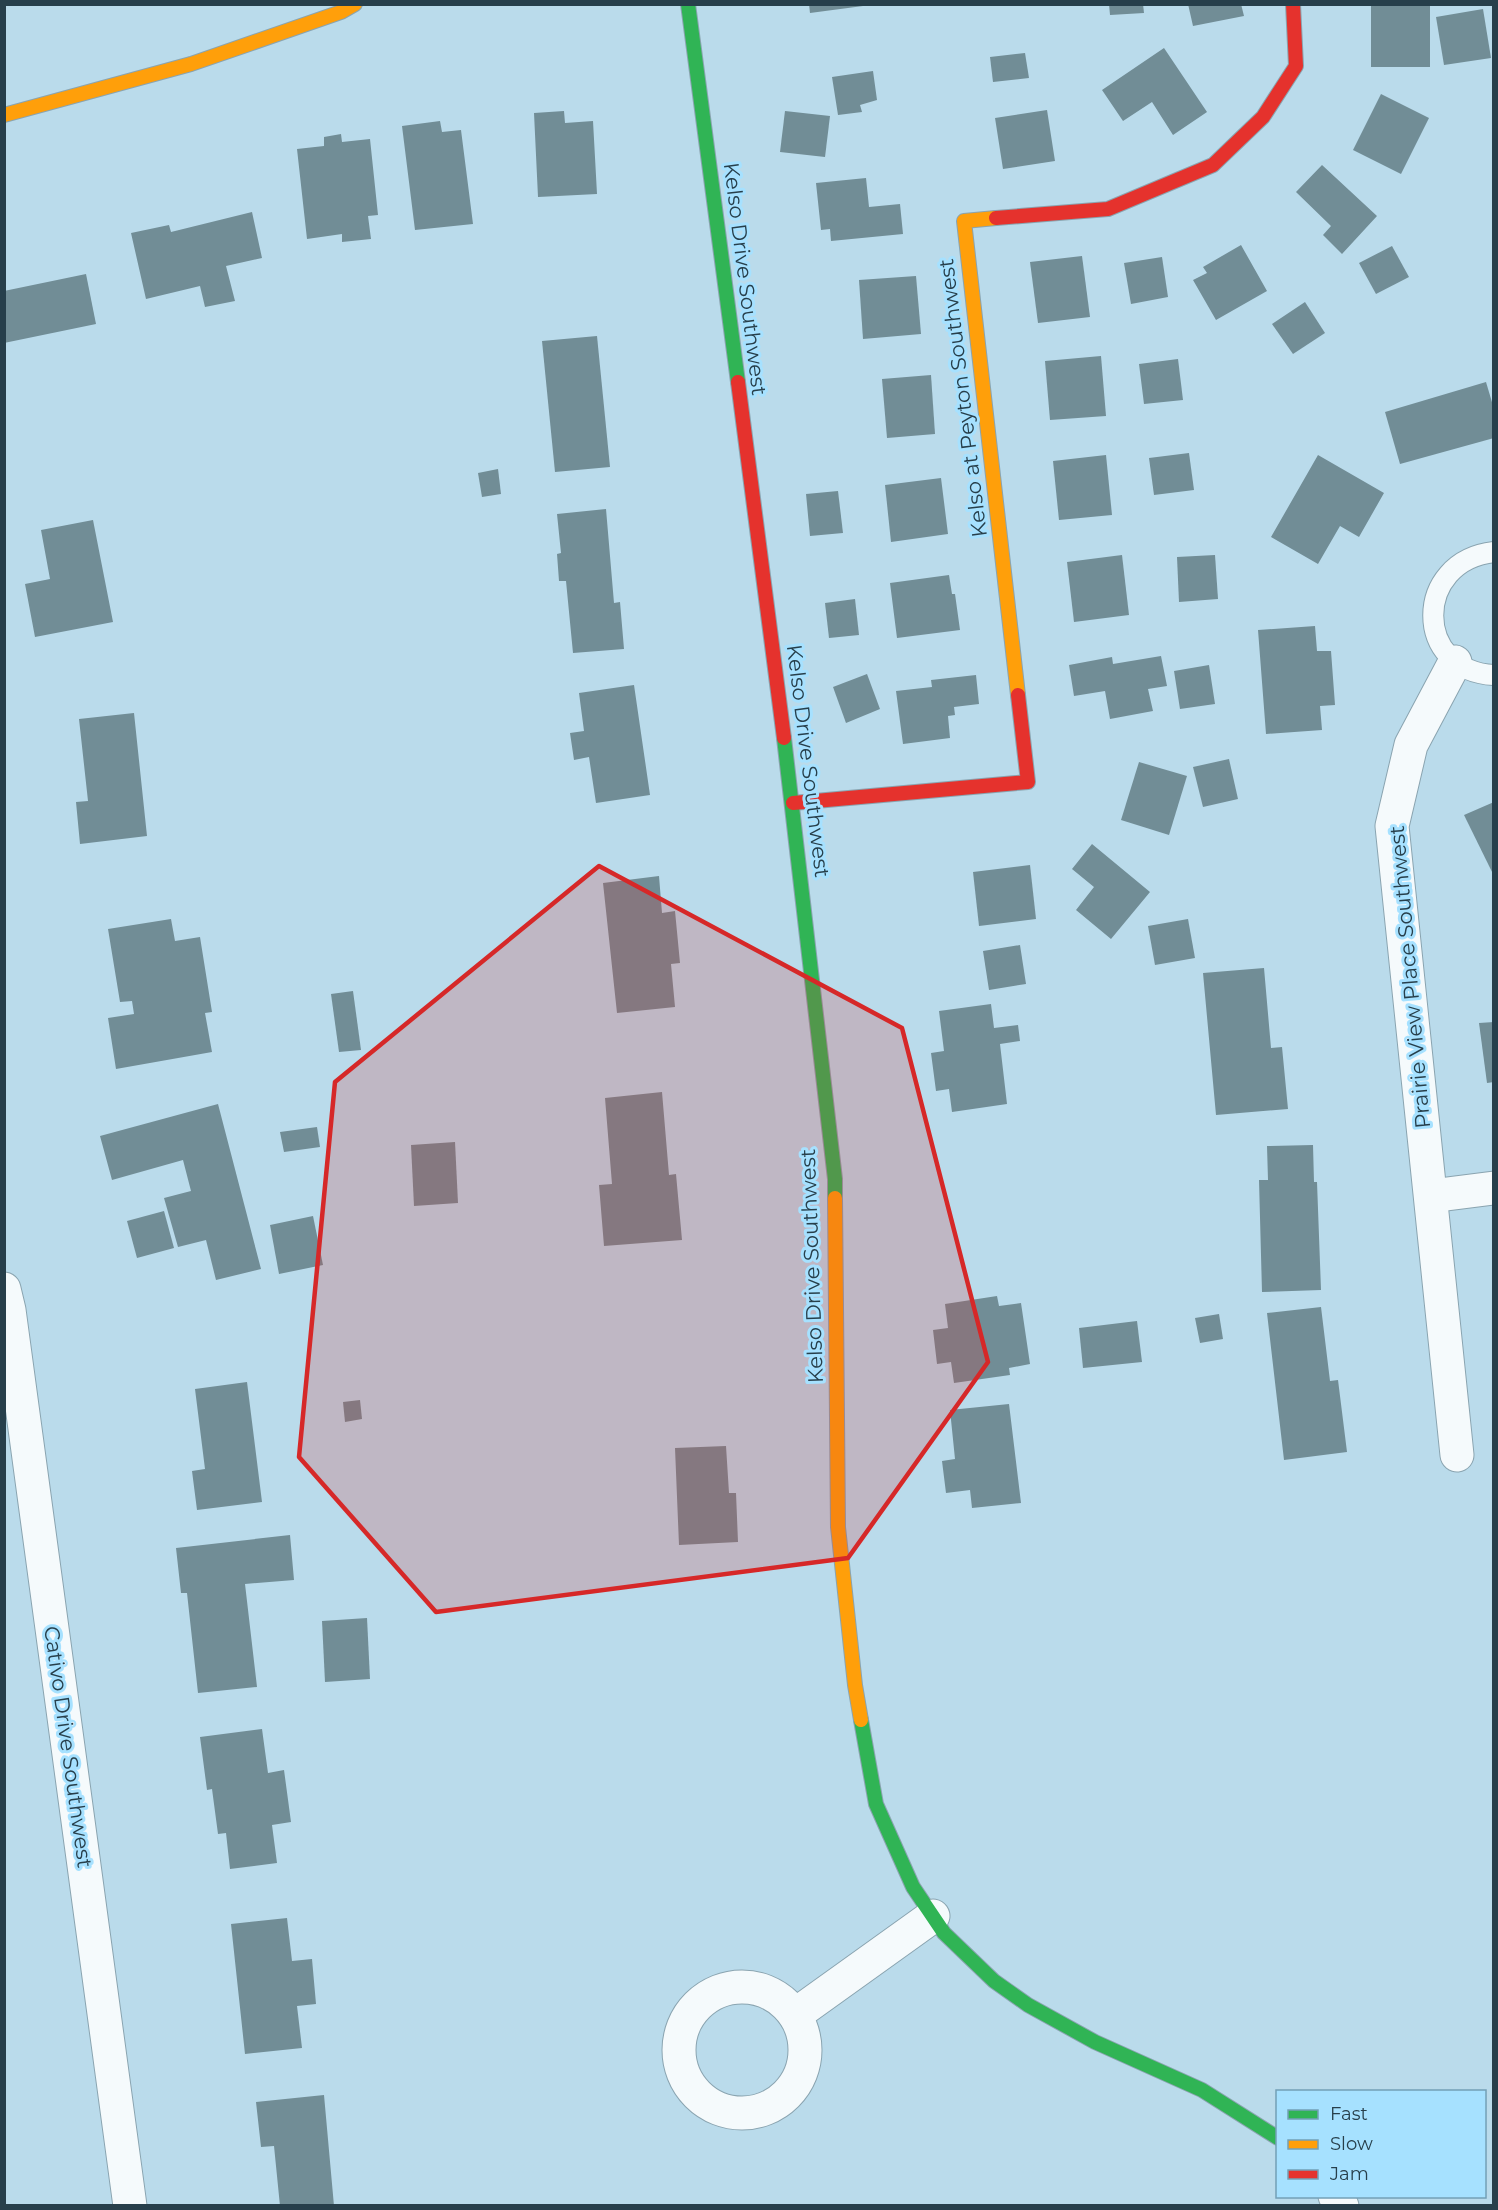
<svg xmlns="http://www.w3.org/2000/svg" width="1498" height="2210" font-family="Montserrat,sans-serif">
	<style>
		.building { fill: #718d96 }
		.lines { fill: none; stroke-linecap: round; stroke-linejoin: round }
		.lane-casing { stroke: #8aa4b0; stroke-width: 22 }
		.street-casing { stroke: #8aa4b0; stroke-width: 35 }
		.fast-casing { stroke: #8aa4b0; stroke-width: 16 }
		.slow-casing { stroke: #8aa4b0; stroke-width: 16 }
		.jam-casing { stroke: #8aa4b0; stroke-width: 16 }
		.lane { stroke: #f5fafc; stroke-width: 20 }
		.street { stroke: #f5fafc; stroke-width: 33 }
		.fast { stroke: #30b455; stroke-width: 14 }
		.slow { stroke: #ff9f0a; stroke-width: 14 }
		.jam { stroke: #e5322d; stroke-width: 14 }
		.marked { fill: #d62828; fill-opacity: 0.2; stroke: #d62828; stroke-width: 4.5; stroke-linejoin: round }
		.labels { text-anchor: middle; stroke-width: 6; stroke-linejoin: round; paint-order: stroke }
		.street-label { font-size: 21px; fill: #273f4b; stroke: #a6e1ff }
	</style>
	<rect width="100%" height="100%" fill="#badbeb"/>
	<g class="building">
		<polygon points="809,4 863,4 863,6 810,13"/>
		<polygon points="1109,4 1143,4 1144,13 1110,15"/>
		<polygon points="1188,4 1241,4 1244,16 1193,26"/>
		<rect x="1371" y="4" width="59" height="63"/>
		<polygon points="1483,9 1491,58 1444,65 1436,17"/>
		<polygon points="1164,48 1207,112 1173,135 1152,102 1123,121 1102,90"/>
		<polygon points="1025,53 1029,78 993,82 990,57"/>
		<polygon points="873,71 877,100 860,105 862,112 838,115 832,77"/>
		<polygon points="1381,94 1429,118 1401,174 1353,150"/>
		<polygon points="1047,110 1055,161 1003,169 995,118"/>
		<polygon points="564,111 565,123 593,121 597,194 538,197 534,113"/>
		<polygon points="785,111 830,116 825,157 780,152"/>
		<polygon points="440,121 442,132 461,130 473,224 415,230 402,126"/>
		<polygon points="341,134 342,142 370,139 378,215 368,216 371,239 342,242 342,234 307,239 297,149 324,146 324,137"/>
		<polygon points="1322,165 1377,216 1342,254 1323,235 1331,226 1296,192"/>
		<polygon points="866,178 869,207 900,204 903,234 831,241 830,229 821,230 816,183"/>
		<polygon points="252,212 262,258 226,266 235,301 205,307 200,286 146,299 131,233 169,225 171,232"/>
		<polygon points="1241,245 1267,291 1216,320 1193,280 1207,273 1203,267"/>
		<polygon points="1392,246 1409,277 1376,294 1359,263"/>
		<polygon points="1082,256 1090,317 1038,323 1030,262"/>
		<polygon points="1162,257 1168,297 1131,304 1124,263"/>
		<polygon points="86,274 96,324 4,343 4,291"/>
		<polygon points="916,276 921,334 863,339 859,280"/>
		<polygon points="1305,302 1325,333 1293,354 1272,324"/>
		<polygon points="597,336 610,467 555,472 542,341"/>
		<polygon points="1101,356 1106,416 1050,420 1045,361"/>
		<polygon points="1178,359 1183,400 1144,404 1139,364"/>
		<polygon points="931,375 935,434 887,438 882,379"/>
		<polygon points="1486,382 1494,409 1494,438 1400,464 1385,412"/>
		<polygon points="1189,453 1194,490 1154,495 1149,458"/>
		<polygon points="1106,455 1112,515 1059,520 1053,461"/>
		<polygon points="1318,455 1384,493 1359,537 1340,526 1318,564 1271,537"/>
		<polygon points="498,469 501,494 482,497 478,473"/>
		<polygon points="941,478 948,534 891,542 885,485"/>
		<polygon points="838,491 843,533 810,536 806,494"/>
		<polygon points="606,509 614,603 620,602 624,649 573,653 566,581 559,581 557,554 561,553 557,514"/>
		<polygon points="93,520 113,622 35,637 25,584 50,579 41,530"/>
		<polygon points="1122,555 1129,615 1074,622 1067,562"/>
		<polygon points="1215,555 1218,599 1179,602 1177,557"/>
		<polygon points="949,575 952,594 955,594 960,630 897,638 890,583"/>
		<polygon points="855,599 859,635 829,638 825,603"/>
		<polygon points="1315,626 1317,651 1331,651 1335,705 1320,706 1322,730 1266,734 1258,630"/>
		<polygon points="1161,656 1167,686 1148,689 1153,711 1110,719 1105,691 1074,696 1069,665 1112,657 1113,664"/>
		<polygon points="1209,665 1215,704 1180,709 1174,671"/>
		<polygon points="867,674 880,709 846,723 833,687"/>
		<polygon points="976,675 979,704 954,707 955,715 948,716 950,738 903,744 896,691 932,687 931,680"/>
		<polygon points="634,685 650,795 596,803 589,757 574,760 570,733 584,731 579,693"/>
		<polygon points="134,713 147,836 80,844 76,802 88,801 79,719"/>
		<polygon points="1229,759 1238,799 1203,807 1193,767"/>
		<polygon points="1139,762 1187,776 1169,835 1121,820"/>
		<polygon points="1494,802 1494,876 1464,815"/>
		<polygon points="1092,844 1150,892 1111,939 1076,910 1094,887 1072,869"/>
		<polygon points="1030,865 1036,919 979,926 973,872"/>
		<polygon points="659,876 662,913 675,911 680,963 671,964 675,1007 617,1013 603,883"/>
		<polygon points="171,919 175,941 200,937 212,1012 205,1013 212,1052 116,1069 108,1018 134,1014 132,1001 120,1002 108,929"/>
		<polygon points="1188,919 1195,958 1155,965 1148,926"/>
		<polygon points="1020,945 1026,984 989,990 983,951"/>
		<polygon points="1264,968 1271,1048 1282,1047 1288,1109 1216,1115 1203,973"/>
		<polygon points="353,991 361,1050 339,1052 331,994"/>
		<polygon points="991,1004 994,1028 1018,1025 1020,1041 1000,1044 1007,1104 952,1112 949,1089 936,1091 931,1053 944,1051 939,1011"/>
		<polygon points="1494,1022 1494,1082 1487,1083 1479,1023"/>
		<polygon points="662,1092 669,1175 676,1174 682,1240 604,1246 599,1185 612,1184 605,1098"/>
		<polygon points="218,1104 261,1269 216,1280 206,1240 178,1247 164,1198 191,1191 183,1160 112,1180 100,1136"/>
		<polygon points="317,1127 320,1147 284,1152 280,1132"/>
		<polygon points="455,1142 458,1203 414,1206 411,1145"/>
		<polygon points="1313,1145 1314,1182 1317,1182 1321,1290 1262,1292 1259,1180 1268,1180 1267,1146"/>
		<polygon points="164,1211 174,1248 137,1258 127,1221"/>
		<polygon points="313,1216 323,1265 279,1274 270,1225"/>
		<polygon points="997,1296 999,1306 1021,1303 1030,1364 1009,1368 1010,1375 954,1383 951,1362 937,1364 933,1330 948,1328 945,1304"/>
		<polygon points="1321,1307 1330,1381 1338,1380 1347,1452 1284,1460 1267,1313"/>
		<polygon points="1219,1314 1223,1339 1200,1343 1195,1318"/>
		<polygon points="1137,1321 1142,1362 1083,1368 1079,1328"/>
		<polygon points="247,1382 262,1502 197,1510 192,1471 205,1469 195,1389"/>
		<polygon points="360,1400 362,1419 345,1422 343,1402"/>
		<polygon points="1009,1404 1021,1503 972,1508 970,1490 946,1493 942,1461 955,1459 950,1410"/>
		<polygon points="726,1446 729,1493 736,1493 738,1542 679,1545 675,1448"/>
		<polygon points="290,1535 294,1580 245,1584 257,1687 198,1693 187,1593 181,1593 176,1548"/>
		<polygon points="367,1618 370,1679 325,1682 322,1621"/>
		<polygon points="262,1729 268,1773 284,1770 291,1822 272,1825 277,1863 230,1869 226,1833 218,1834 212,1789 207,1790 200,1737"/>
		<polygon points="287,1918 292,1961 312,1959 316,2004 297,2006 302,2048 245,2054 231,1924"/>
		<polygon points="324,2095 334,2206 280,2206 274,2146 261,2147 256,2102"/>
	</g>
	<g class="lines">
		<g class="lane-casing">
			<path id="lane" d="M1494 552C1413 561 1413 671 1494 675"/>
		</g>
		<g class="street-casing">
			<g id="street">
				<polyline points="1455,662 1411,745 1392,826 1457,1455"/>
				<polyline points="1431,1196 1494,1188"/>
				<polyline points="4,1289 9,1310 130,2206"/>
				<circle cx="742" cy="2050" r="63"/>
				<polyline points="795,2015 933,1916"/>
				<polyline points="1335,2196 1342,2206"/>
			</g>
		</g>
		<g class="fast-casing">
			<g id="fast">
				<polyline points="688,4 738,382"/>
				<polyline points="784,738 835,1179 835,1198"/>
				<polyline points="861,1720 876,1804 913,1887 944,1933 994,1981 1028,2005 1095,2042 1202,2090 1278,2138"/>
			</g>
		</g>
		<g class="slow-casing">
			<g id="slow">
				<polyline points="4,115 191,64 341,12 355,4"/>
				<polyline points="996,218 964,221 1018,695"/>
				<polyline points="835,1198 838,1527 855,1685 861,1720"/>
			</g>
		</g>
		<g class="jam-casing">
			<g id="jam">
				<polyline points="996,218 1108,209 1213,165 1263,117 1296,66 1293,4"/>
				<polyline points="738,382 784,738"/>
				<polyline points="793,803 1028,782 1018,695"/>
			</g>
		</g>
		<use href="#lane" class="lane"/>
		<use href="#street" class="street"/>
		<use href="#fast" class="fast"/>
		<use href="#slow" class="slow"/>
		<use href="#jam" class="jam"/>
	</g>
	<path class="marked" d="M599 866 902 1028 988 1362 848 1558 436 1612 299 1457 335 1082Z"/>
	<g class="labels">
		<g class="street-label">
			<text transform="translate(745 279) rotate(83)" y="7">Kelso Drive Southwest</text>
			<text transform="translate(963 398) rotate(-97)" y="7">Kelso at Peyton Southwest</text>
			<text transform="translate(808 761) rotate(83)" y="7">Kelso Drive Southwest</text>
			<text transform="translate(1410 977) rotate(-95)" y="7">Prairie View Place Southwest</text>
			<text transform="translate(812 1266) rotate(-92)" y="7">Kelso Drive Southwest</text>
			<text transform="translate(68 1747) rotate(82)" y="7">Cativo Drive Southwest</text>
		</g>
	</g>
	<rect width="1498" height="2210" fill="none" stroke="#273f4b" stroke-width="12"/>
	<rect x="1276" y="2090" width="210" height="108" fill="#a6e1ff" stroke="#73a0b7" stroke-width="1.5"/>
	<rect x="1288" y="2110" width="30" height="9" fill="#30b455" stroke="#73a0b7" stroke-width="1.5"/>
	<text x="1330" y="2120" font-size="18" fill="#273f4b">Fast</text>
	<rect x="1288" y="2140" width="30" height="9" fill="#ff9f0a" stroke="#73a0b7" stroke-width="1.5"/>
	<text x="1330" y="2150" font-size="18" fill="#273f4b">Slow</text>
	<rect x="1288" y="2170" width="30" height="9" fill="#e5322d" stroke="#73a0b7" stroke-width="1.5"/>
	<text x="1330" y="2180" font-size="18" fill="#273f4b">Jam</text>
</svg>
